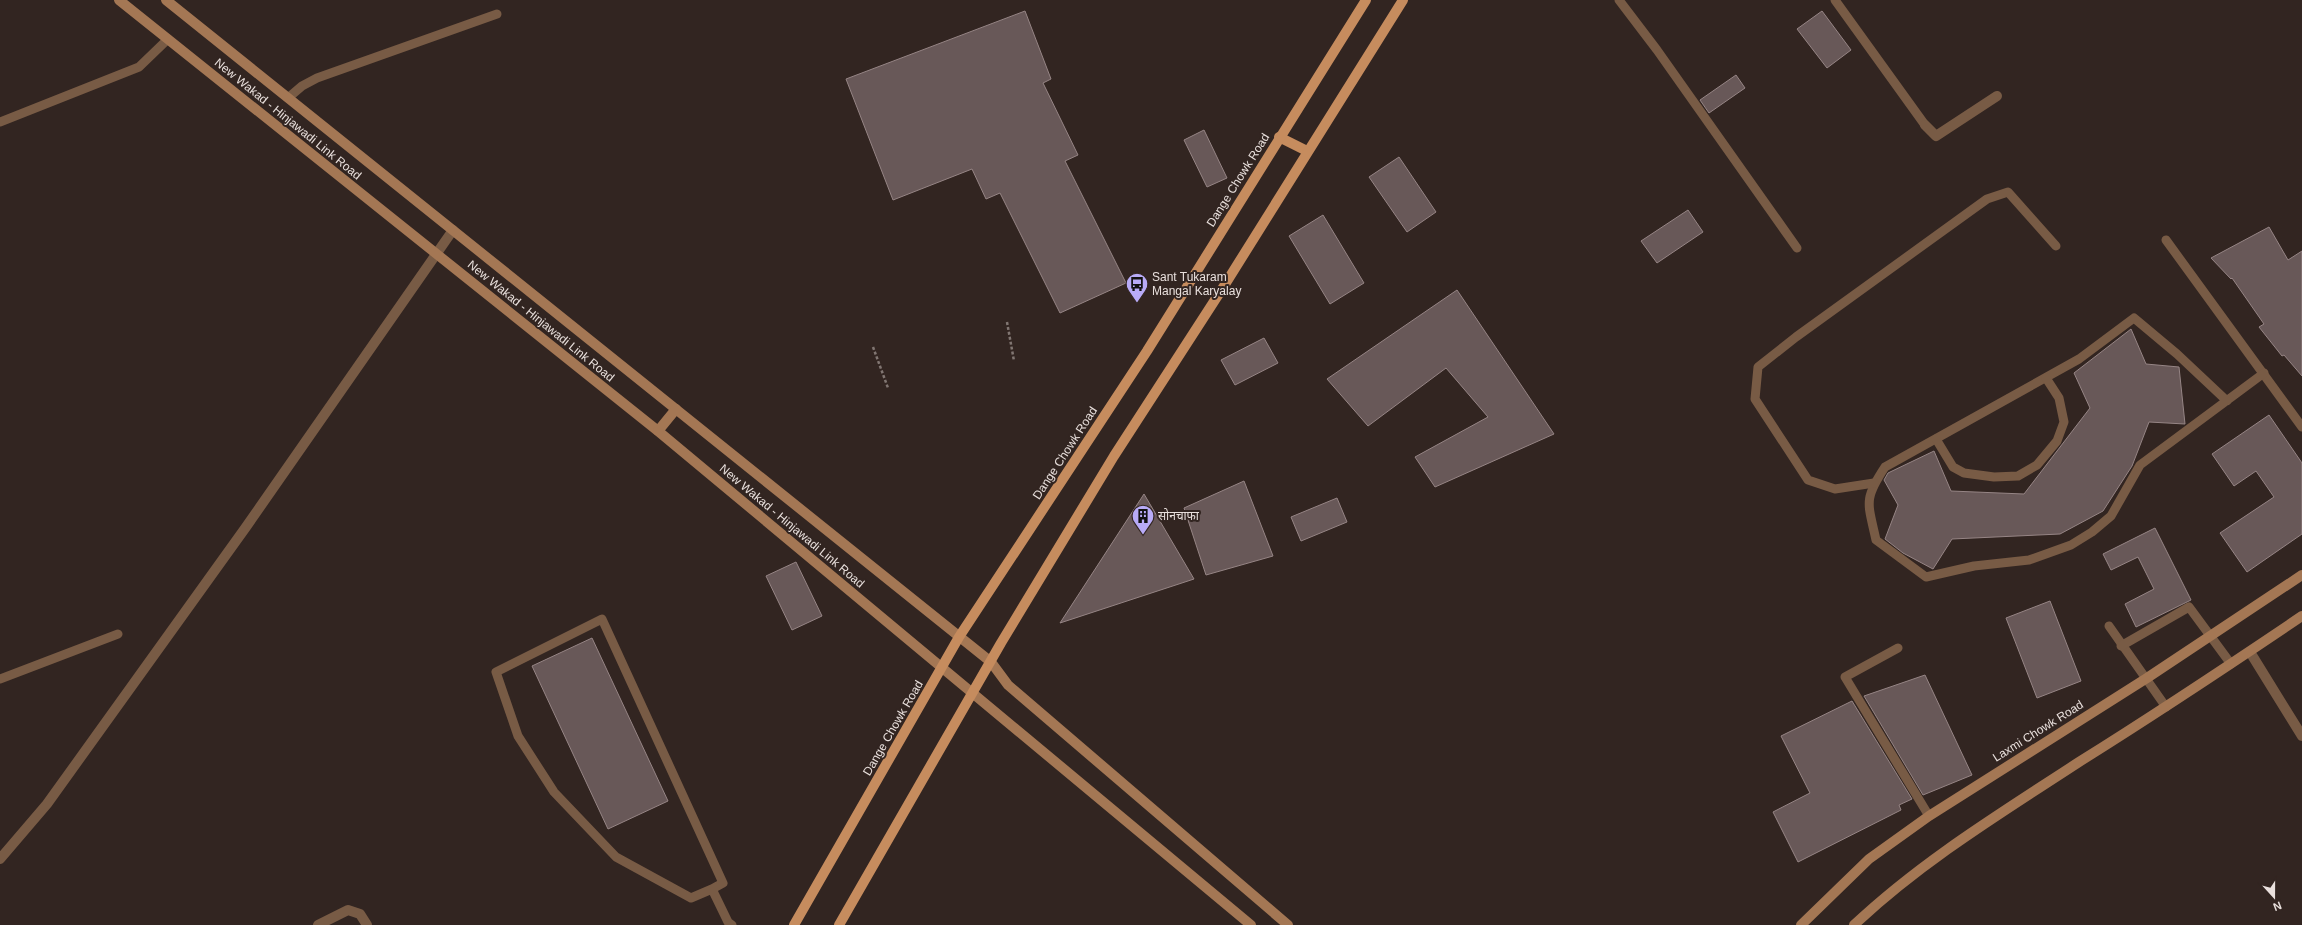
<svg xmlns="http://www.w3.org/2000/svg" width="2302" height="925" font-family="Helvetica,'Noto Sans Devanagari',sans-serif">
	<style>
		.building { fill: #685858; stroke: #968585 }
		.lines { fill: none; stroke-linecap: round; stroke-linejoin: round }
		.path { stroke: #817672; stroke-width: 2.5; stroke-dasharray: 3 2; stroke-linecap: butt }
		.lane { stroke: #785b45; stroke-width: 9 }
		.street { stroke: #785b45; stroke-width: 10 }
		.secondary { stroke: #a47754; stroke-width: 10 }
		.primary { stroke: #c68c5e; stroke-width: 10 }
		.labels { text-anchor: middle; stroke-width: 4; stroke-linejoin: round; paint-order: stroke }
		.street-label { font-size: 12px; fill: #e9e0dd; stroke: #322521 }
		.poi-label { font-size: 12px; fill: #e9e0dd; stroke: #322521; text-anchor: start }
	</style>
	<rect width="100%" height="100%" fill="#322521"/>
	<g class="building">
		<polygon points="1025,11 1051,79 1043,83 1078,155 1065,161 1126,283 1060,313 1000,193 986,199 972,169 893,200 846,79"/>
		<polygon points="1822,11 1851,50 1827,68 1797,29"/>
		<polygon points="1736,75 1745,88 1709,113 1700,100"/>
		<polygon points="1204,130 1227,178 1207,187 1184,140"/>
		<polygon points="1399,157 1436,212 1407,232 1369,177"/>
		<polygon points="1688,210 1703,232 1657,263 1641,241"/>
		<polygon points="1323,215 1364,283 1330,304 1289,236"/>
		<polygon points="2269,227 2288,260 2302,251 2302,376 2284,355 2282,356 2259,327 2264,324 2232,278 2231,279 2211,258"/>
		<polygon points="1457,290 1554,434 1435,487 1415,457 1488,417 1446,368 1368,426 1327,379"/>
		<polygon points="2131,329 2146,364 2179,367 2185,424 2149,422 2132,466 2103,511 2060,534 1952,539 1933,569 1903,553 1885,539 1898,505 1884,480 1888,473 1934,451 1951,491 2024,494 2090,408 2074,373"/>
		<polygon points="1264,338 1278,363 1235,385 1221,360"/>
		<polygon points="2269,415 2302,463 2302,534 2247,572 2220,533 2274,497 2256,471 2234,486 2212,454"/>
		<polygon points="1244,481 1273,556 1206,575 1184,508"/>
		<polygon points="1144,494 1194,579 1060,623"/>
		<polygon points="1337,498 1347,522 1301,541 1291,517"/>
		<polygon points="2155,528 2191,600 2136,627 2125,604 2154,589 2138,557 2111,570 2103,554"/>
		<polygon points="796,562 822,616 792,630 766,576"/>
		<polygon points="2050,601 2081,681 2037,698 2006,618"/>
		<polygon points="592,638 668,801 608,829 532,666"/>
		<polygon points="1925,675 1972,775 1923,795 1864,696"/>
		<polygon points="1852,701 1912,799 1899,805 1901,810 1798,862 1773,812 1810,793 1781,736"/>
	</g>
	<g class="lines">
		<g class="path">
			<polyline points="1007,322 1014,361"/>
			<polyline points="873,347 888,388"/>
		</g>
		<g class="lane">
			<polyline points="1619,0 1657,50 1797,248"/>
			<polyline points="1835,0 1925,125"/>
			<polyline points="288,98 302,86 317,78 497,14"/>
			<polyline points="0,122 139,67 168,39"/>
			<polyline points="2166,240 2302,427"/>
			<path d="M2227 401 2177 354 2134 318 2079 359 1885 467C1863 500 1868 503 1876 540L1926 577 1974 566 2029 560 2071 545 2092 532 2111 516 2140 465 2264 373"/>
			<polyline points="1936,439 1953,467 1964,473 1994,477 2018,476 2037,465 2057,441 2064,422 2059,398 2046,378"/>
			<polyline points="1874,483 1835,489 1808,480 1755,399 1758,367 1796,337 1987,199 2008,192 2056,246"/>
			<polyline points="2109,626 2166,707"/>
			<polyline points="2121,646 2189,607 2231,664"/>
			<polyline points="1898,648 1845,677 1929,816"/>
			<polyline points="0,679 118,634"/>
			<polyline points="712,889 723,883 602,619 496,672 518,736 554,792 616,857 691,898 712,889 728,922 732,925"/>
		</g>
		<g class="street">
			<polyline points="1925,125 1936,136 1997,96"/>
			<polyline points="2250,652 2302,736"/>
			<polyline points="0,859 47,804 246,527 453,230"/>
			<polyline points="318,925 348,910 360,914 367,925"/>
		</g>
		<g class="secondary">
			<polyline points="119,0 658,431 1251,925"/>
			<polyline points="166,0 991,662 1008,685 1288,925"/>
			<polyline points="658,431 676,409"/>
			<polyline points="1801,925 1869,859 1929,816 2147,678 2302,575"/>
			<path d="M1854 925C1922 861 2001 813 2079 762 2154 715 2228 666 2302 616"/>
		</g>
		<g class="primary">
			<polyline points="1279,137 1307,151"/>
			<polyline points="794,925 959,637 1147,351 1366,0"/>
			<polyline points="839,925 1001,643 1114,456 1224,286 1403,0"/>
		</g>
	</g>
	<defs>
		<g id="bus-pin" transform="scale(1.15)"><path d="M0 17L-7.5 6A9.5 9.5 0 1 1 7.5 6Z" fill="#b8abf7" stroke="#322521"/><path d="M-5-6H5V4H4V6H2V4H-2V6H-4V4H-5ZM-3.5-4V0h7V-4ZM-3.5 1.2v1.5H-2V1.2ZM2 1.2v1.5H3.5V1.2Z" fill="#111"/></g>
		<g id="building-pin" transform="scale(1.15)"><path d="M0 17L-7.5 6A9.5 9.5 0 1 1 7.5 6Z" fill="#b8abf7" stroke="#322521"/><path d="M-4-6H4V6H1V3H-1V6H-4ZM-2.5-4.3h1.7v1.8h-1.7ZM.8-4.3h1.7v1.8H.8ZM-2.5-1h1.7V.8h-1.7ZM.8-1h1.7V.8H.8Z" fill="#111"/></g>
	</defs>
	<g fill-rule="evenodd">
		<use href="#bus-pin" x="1137" y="284"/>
		<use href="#building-pin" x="1143" y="516"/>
	</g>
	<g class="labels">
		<g class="street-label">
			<text transform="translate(288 119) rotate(39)" y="4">New Wakad - Hinjawadi Link Road</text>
			<text transform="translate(1238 180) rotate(-58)" y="4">Dange Chowk Road</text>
			<text transform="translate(541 321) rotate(39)" y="4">New Wakad - Hinjawadi Link Road</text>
			<text transform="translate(1065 453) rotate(-57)" y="4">Dange Chowk Road</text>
			<text transform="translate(792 526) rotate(40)" y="4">New Wakad - Hinjawadi Link Road</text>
			<text transform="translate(893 728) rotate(-60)" y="4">Dange Chowk Road</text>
			<text transform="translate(2038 731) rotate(-32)" y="4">Laxmi Chowk Road</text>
		</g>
		<g class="poi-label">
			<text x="1152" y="281">Sant Tukaram<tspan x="1152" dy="14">Mangal Karyalay</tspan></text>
			<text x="1158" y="520">सोनचाफा</text>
		</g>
	</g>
	<g transform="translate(2274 897) rotate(159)" stroke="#322521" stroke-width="3" paint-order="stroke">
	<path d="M0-3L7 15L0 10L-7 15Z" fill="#e9e0dd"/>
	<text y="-6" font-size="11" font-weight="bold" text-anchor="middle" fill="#e9e0dd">N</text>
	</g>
</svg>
